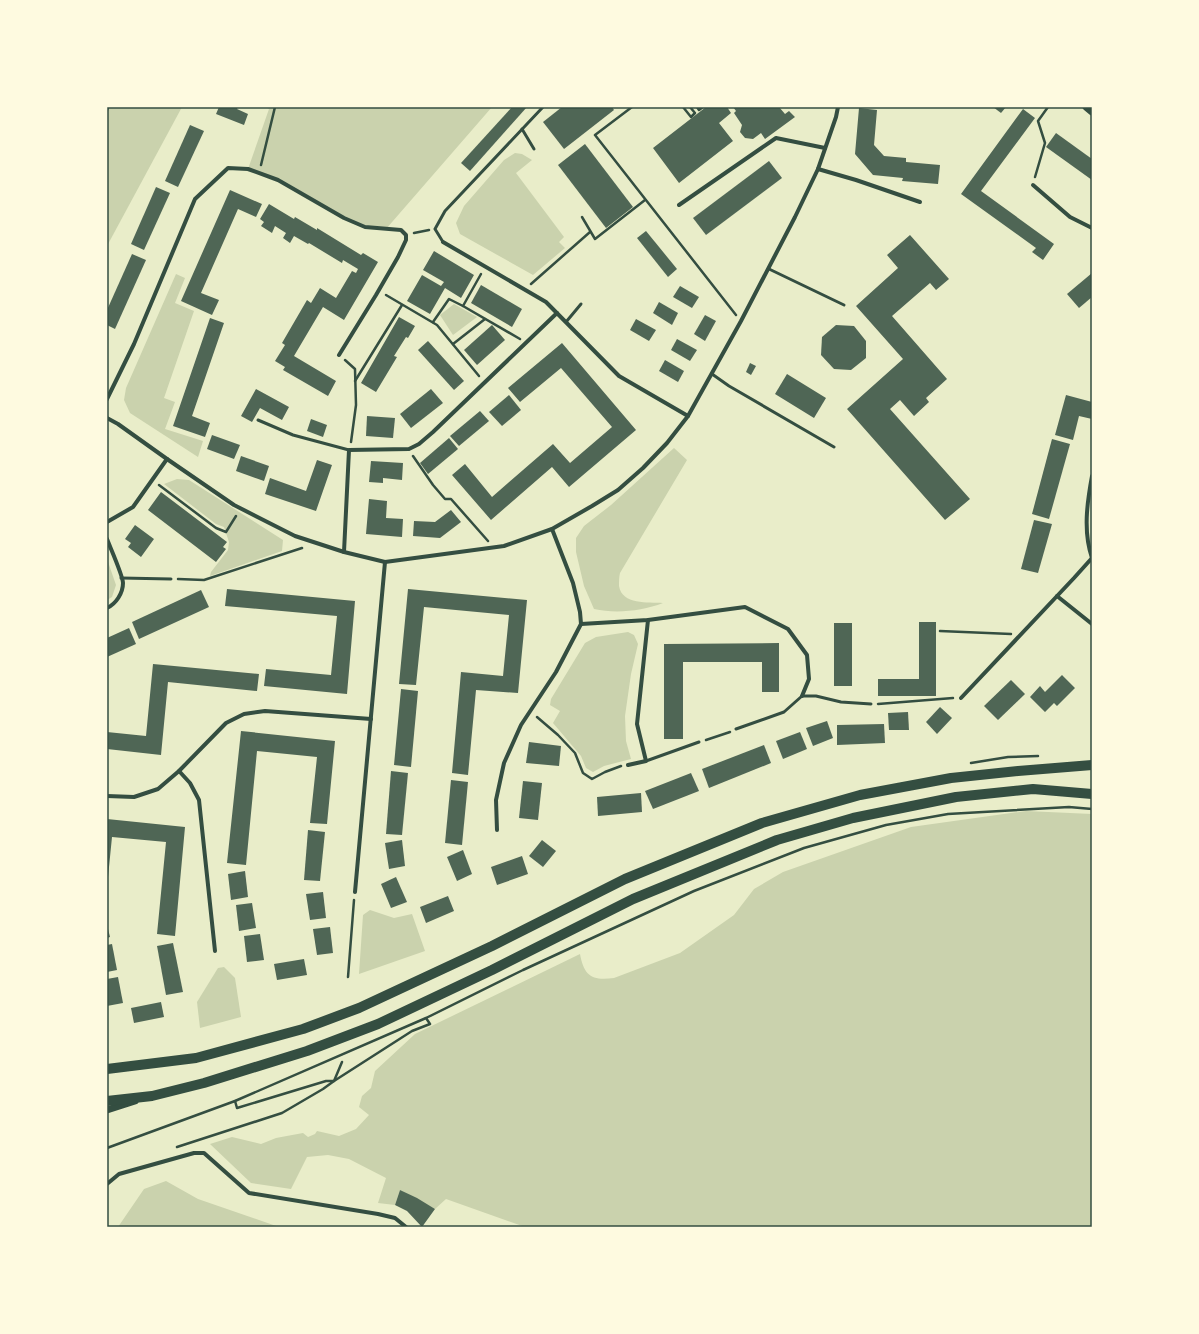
<svg xmlns="http://www.w3.org/2000/svg" width="1199" height="1334" font-family="'PT Sans',sans-serif">
	<style>
		.green { fill: #cad2ad }
		.building { fill: #4f6655 }
		.lines { fill: none; stroke-linecap: round; stroke-linejoin: round }
		.path { stroke: #344e41; stroke-width: 2.5 }
		.service { stroke: #344e41; stroke-width: 3 }
		.minor { stroke: #344e41; stroke-width: 4 }
		.tertiary { stroke: #344e41; stroke-width: 7 }
		.primary { stroke: #344e41; stroke-width: 10 }
		.neatline { fill: none; stroke: #344e41; stroke-width: 1.5 }
	</style>
	<rect width="100%" height="100%" fill="#e9edc9"/>
	<g class="green">
		<polygon points="107,107 182,107 107,246"/>
		<polygon points="266,107 492,107 386,229 365,227 344,218 278,180 248,169 269,109"/>
		<polygon points="515,153 522,154 532,160 516,173 564,237 559,242 565,248 533,275 460,234 456,223 464,206 504,160"/>
		<polygon points="176,274 185,278 175,303 194,311 164,398 175,402 165,429 203,441 198,457 130,413 124,400 126,388"/>
		<polygon points="454,304 477,317 453,335 440,315"/>
		<path d="M674 448 687 460 620 573C619 577 619 581 619 586 622 605 648 602 663 603 642 611 616 614 594 609L584 586 576 552V538L584 526 611 505Z"/>
		<polygon points="177,479 189,480 283,540 282,551 210,576 211,572 228,550 229,542 224,527 216,524 164,484"/>
		<polygon points="107,559 116,585 112,597 107,600"/>
		<polygon points="628,632 634,635 638,644 631,674 625,716 626,741 631,759 604,766 593,772 586,768 581,756 553,723 560,711 550,705 551,699 585,643 596,637"/>
		<path d="M1026 811 1092 814V1227H525L446 1199 435 1209 400 1190 395 1205 378 1203 386 1178 349 1159 328 1155 307 1157 291 1189 251 1183 210 1144 232 1137 261 1144 276 1138 303 1133 308 1137 315 1134 317 1131 339 1136 356 1129 369 1115 359 1107 362 1096 371 1088 375 1071 415 1034 580 954C584 976 592 981 614 978L680 953 734 915 754 889 783 872 911 827Z"/>
		<polygon points="370,910 394,918 412,914 425,951 359,974 363,915"/>
		<polygon points="224,967 235,978 241,1017 200,1028 197,1002 218,968"/>
		<polygon points="166,1181 198,1199 279,1227 118,1227 144,1189"/>
	</g>
	<g class="building">
		<polygon points="219,107 238,107 237,109 248,114 244,125 216,114"/>
		<polygon points="512,107 527,107 470,171 461,163"/>
		<polygon points="562,107 612,107 614,110 564,149 543,122"/>
		<polygon points="706,107 727,107 731,113 719,123 733,141 679,183 653,148"/>
		<polygon points="733,107 779,107 785,114 789,111 795,117 765,139 761,133 753,139 745,138 740,132 742,125 734,113 736,111"/>
		<polygon points="993,107 1006,107 1001,113"/>
		<polygon points="859,108 877,110 874,145 884,156 906,158 906,162 940,165 938,184 902,181 903,178 873,175 855,154"/>
		<polygon points="1023,109 1035,118 981,191 1054,244 1043,260 1032,252 1036,248 961,194"/>
		<polygon points="190,125 204,131 178,187 165,181"/>
		<polygon points="1056,133 1092,159 1092,180 1046,147"/>
		<polygon points="585,144 633,207 606,228 558,165"/>
		<polygon points="769,161 782,178 706,235 693,218"/>
		<polygon points="156,187 170,193 144,250 131,244"/>
		<polygon points="230,190 262,204 256,217 238,209 201,293 219,300 212,315 181,301"/>
		<polygon points="269,204 294,219 295,217 317,230 317,228 361,255 363,253 378,262 344,320 323,307 294,356 336,381 328,396 283,370 285,367 275,361 285,345 282,343 307,300 311,303 320,288 336,298 352,271 356,273 358,269 343,260 342,263 309,243 308,244 294,236 290,243 283,238 286,233 275,226 272,233 261,226 264,222 260,219"/>
		<polygon points="646,231 677,269 668,277 637,238"/>
		<polygon points="910,235 949,279 936,290 930,283 892,316 947,379 926,398 929,402 914,416 900,400 890,409 970,499 945,520 847,409 903,359 856,306 898,268 887,255"/>
		<polygon points="434,251 474,275 461,298 445,288 430,314 407,301 422,275 441,286 444,282 423,270"/>
		<polygon points="132,254 146,260 115,329 107,325 107,310"/>
		<polygon points="1092,273 1092,297 1079,308 1067,294"/>
		<polygon points="481,285 522,309 512,327 471,303"/>
		<polygon points="680,286 699,297 692,308 673,297"/>
		<polygon points="659,302 678,313 672,325 653,313"/>
		<polygon points="705,315 716,321 705,341 694,334"/>
		<polygon points="399,317 415,326 408,338 406,337 394,356 397,357 376,392 361,383"/>
		<polygon points="210,318 224,323 192,416 210,423 205,437 173,426"/>
		<polygon points="636,319 656,330 649,341 630,330"/>
		<polygon points="492,325 505,340 477,365 464,350"/>
		<polygon points="836,325 854,326 866,341 866,358 851,370 834,369 821,355 822,337"/>
		<polygon points="677,339 697,350 690,361 671,350"/>
		<polygon points="428,341 464,381 454,390 418,350"/>
		<polygon points="562,343 636,430 569,487 552,467 491,520 452,475 465,464 492,497 553,444 570,463 612,427 561,368 520,402 508,388"/>
		<polygon points="665,360 684,371 678,382 659,371"/>
		<polygon points="750,363 756,366 751,375 746,372"/>
		<polygon points="787,374 826,398 814,418 775,394"/>
		<polygon points="256,389 289,407 282,420 260,408 252,422 241,416"/>
		<polygon points="431,389 443,403 411,428 400,414"/>
		<polygon points="509,395 521,410 502,426 489,412"/>
		<polygon points="1066,395 1092,402 1092,419 1079,416 1073,440 1055,435"/>
		<polygon points="480,411 489,421 459,446 450,436"/>
		<polygon points="367,416 395,418 393,438 366,436"/>
		<polygon points="311,419 327,425 323,437 307,431"/>
		<polygon points="212,435 240,445 234,459 207,449"/>
		<polygon points="449,438 458,449 428,474 420,463"/>
		<polygon points="1052,439 1070,444 1049,519 1032,514"/>
		<polygon points="241,456 269,466 264,481 236,471"/>
		<polygon points="317,460 332,465 316,511 265,494 270,478 306,491"/>
		<polygon points="371,461 403,463 402,480 383,478 383,483 369,482"/>
		<polygon points="161,492 227,542 223,547 226,549 216,562 148,510"/>
		<polygon points="369,499 387,501 386,518 403,519 402,537 366,534"/>
		<polygon points="451,510 461,522 440,538 413,536 414,521 435,522"/>
		<polygon points="1034,520 1052,524 1038,573 1021,569"/>
		<polygon points="135,525 154,539 141,557 128,547 131,543 125,539"/>
		<polygon points="227,589 355,601 347,694 264,686 266,669 331,675 337,616 225,606"/>
		<polygon points="408,589 527,600 518,693 476,690 468,775 452,773 461,672 503,676 509,615 424,607 416,685 399,684"/>
		<polygon points="201,590 209,607 139,639 132,622"/>
		<polygon points="919,622 936,622 936,696 878,696 878,679 919,679"/>
		<rect x="834" y="623" width="18" height="63"/>
		<polygon points="129,628 136,644 107,657 107,638"/>
		<polygon points="779,643 779,692 762,692 762,662 683,662 683,739 664,739 664,644"/>
		<polygon points="153,664 259,674 257,691 168,682 161,755 107,749 107,732 146,736"/>
		<polygon points="1062,675 1075,688 1057,706 1054,703 1045,712 1030,697 1040,686 1045,692"/>
		<polygon points="1011,680 1025,694 998,720 984,706"/>
		<polygon points="401,689 418,691 411,767 394,765"/>
		<polygon points="940,707 952,718 937,734 926,722"/>
		<polygon points="908,712 909,730 889,730 888,713"/>
		<polygon points="827,721 833,738 813,746 806,728"/>
		<polygon points="884,724 885,743 837,745 837,725"/>
		<polygon points="241,731 335,741 327,824 310,823 317,757 257,751 246,865 227,863"/>
		<polygon points="800,732 807,749 783,759 776,741"/>
		<polygon points="529,742 561,746 559,766 526,763"/>
		<polygon points="764,745 771,763 709,788 702,769"/>
		<polygon points="391,771 408,773 402,835 386,834"/>
		<polygon points="691,773 699,791 653,809 645,791"/>
		<polygon points="451,780 468,782 462,845 445,843"/>
		<polygon points="523,781 542,783 538,820 519,818"/>
		<polygon points="641,793 642,812 598,816 597,797"/>
		<polygon points="107,819 185,827 175,936 157,934 166,842 112,837 108,877 107,877"/>
		<polygon points="308,830 325,832 320,881 304,880"/>
		<polygon points="402,840 405,866 389,869 385,843"/>
		<polygon points="542,840 556,851 543,867 529,856"/>
		<polygon points="463,850 472,874 457,881 447,857"/>
		<polygon points="522,856 528,874 497,885 491,867"/>
		<polygon points="245,871 248,897 231,900 228,874"/>
		<polygon points="396,877 407,902 391,908 381,884"/>
		<polygon points="323,892 326,918 310,920 306,894"/>
		<polygon points="448,896 454,911 426,923 420,907"/>
		<polygon points="252,903 256,928 239,931 236,905"/>
		<polygon points="107,925 110,937 107,938"/>
		<polygon points="330,927 333,953 317,955 313,929"/>
		<polygon points="260,934 264,960 247,962 244,936"/>
		<polygon points="173,943 183,992 166,995 157,946"/>
		<polygon points="112,944 117,970 107,972 107,945"/>
		<polygon points="304,959 307,975 277,980 274,964"/>
		<polygon points="118,977 123,1003 107,1006 107,979"/>
		<polygon points="161,1002 164,1017 134,1023 131,1008"/>
		<polygon points="400,1190 417,1198 435,1209 422,1227 407,1211 395,1205"/>
	</g>
	<g class="lines">
		<g class="path">
			<polyline points="632,107 595,135 736,315"/>
			<polyline points="683,107 691,117 695,113 690,107"/>
			<polyline points="697,107 699,110 703,107"/>
			<polyline points="107,110 108,107"/>
			<polyline points="261,165 275,107"/>
			<polyline points="1035,177 1045,143 1038,121 1048,107"/>
			<polyline points="582,217 595,239 645,200"/>
			<polyline points="414,233 429,230"/>
			<polyline points="531,284 590,232"/>
			<polyline points="386,295 437,325 479,376"/>
			<polyline points="463,306 520,339"/>
			<polyline points="433,322 449,299 463,306 481,274"/>
			<polyline points="453,344 485,319"/>
			<polyline points="345,360 355,369 356,405 351,442"/>
			<polyline points="355,381 402,305"/>
			<polyline points="413,456 433,485 445,499 451,499 488,541"/>
			<polyline points="159,485 216,528 226,532 236,516"/>
			<polyline points="178,579 204,580 302,548"/>
			<polyline points="940,631 1011,634"/>
			<polyline points="878,704 953,698"/>
			<polyline points="537,717 558,735 575,753 583,773 592,779 605,772 621,766"/>
			<polyline points="706,740 730,732"/>
			<polyline points="971,763 1008,757 1038,756"/>
			<polyline points="348,977 354,900"/>
			<polyline points="235,1101 237,1108 326,1081 334,1081 412,1031 430,1024 426,1018"/>
			<polyline points="177,1147 282,1113 323,1089 334,1081 342,1062"/>
			<polyline points="107,1148 235,1101 426,1018 523,970 694,891 804,848 886,825 948,814 1069,807 1092,809"/>
		</g>
		<g class="service">
			<polyline points="522,129 534,149"/>
			<polyline points="443,242 435,229 445,211 543,107"/>
			<polyline points="769,269 844,305"/>
			<polyline points="566,322 581,304"/>
			<polyline points="712,374 729,386 834,447"/>
			<polyline points="258,420 293,435 349,450"/>
			<polyline points="121,578 171,579"/>
			<polyline points="736,729 784,712 802,696 816,696 841,702 871,704"/>
			<polyline points="646,761 699,742"/>
		</g>
		<g class="minor">
			<polyline points="818,169 856,180 920,202"/>
			<polyline points="1033,185 1070,217 1092,228"/>
			<polyline points="679,205 776,138 825,148"/>
			<polyline points="443,242 546,302 619,376 688,416"/>
			<polyline points="107,399 134,344 195,199 228,168 248,169 278,180 344,218 365,227 401,230 406,235 406,240 398,257 376,295 339,355"/>
			<polyline points="107,418 118,424 167,459 234,505 295,536 344,552 385,562 504,546 552,529 592,506 618,490 643,468 667,443 688,416 741,321 795,217 818,169 836,117 838,107"/>
			<path d="M1092 476C1087 503 1083 532 1092 558"/>
			<polyline points="107,522 133,507 167,459"/>
			<path d="M107 539C110 547 123 576 123 583 123 593 116 604 107 608"/>
			<polyline points="344,552 349,450 409,449 419,444 433,432 557,313"/>
			<polyline points="1057,596 1092,624"/>
			<polyline points="581,624 648,620 745,607 788,629 807,655 809,679 802,696"/>
			<polyline points="961,698 1074,578 1092,558"/>
			<polyline points="628,765 646,761 637,724 648,620"/>
			<polyline points="179,771 190,783 199,800 215,951"/>
			<polyline points="107,796 134,797 158,789 179,771 226,723 244,714 265,711 371,719"/>
			<polyline points="497,830 496,800 504,763 521,725 556,672 581,624 580,612 573,583 552,529"/>
			<polyline points="355,892 385,562"/>
			<polyline points="107,1184 119,1174 194,1153 204,1153 249,1193 378,1214 395,1218 406,1227"/>
		</g>
		<g class="tertiary">
			<polyline points="1086,107 1092,112"/>
			<polyline points="107,1110 135,1101"/>
		</g>
		<g class="primary">
			<polyline points="107,1069 196,1058 303,1029 359,1008 492,946 625,879 762,823 860,795 951,778 1018,771 1092,765"/>
			<polyline points="107,1101 152,1096 204,1083 307,1051 378,1024 492,970 633,899 777,840 853,818 956,797 1033,789 1092,794"/>
		</g>
	</g>
	<rect width="1199" height="1334" fill="none" stroke="#fefae0" stroke-width="216"/>
	<rect x="108" y="108" width="983" height="1118" class="neatline"/>
</svg>
